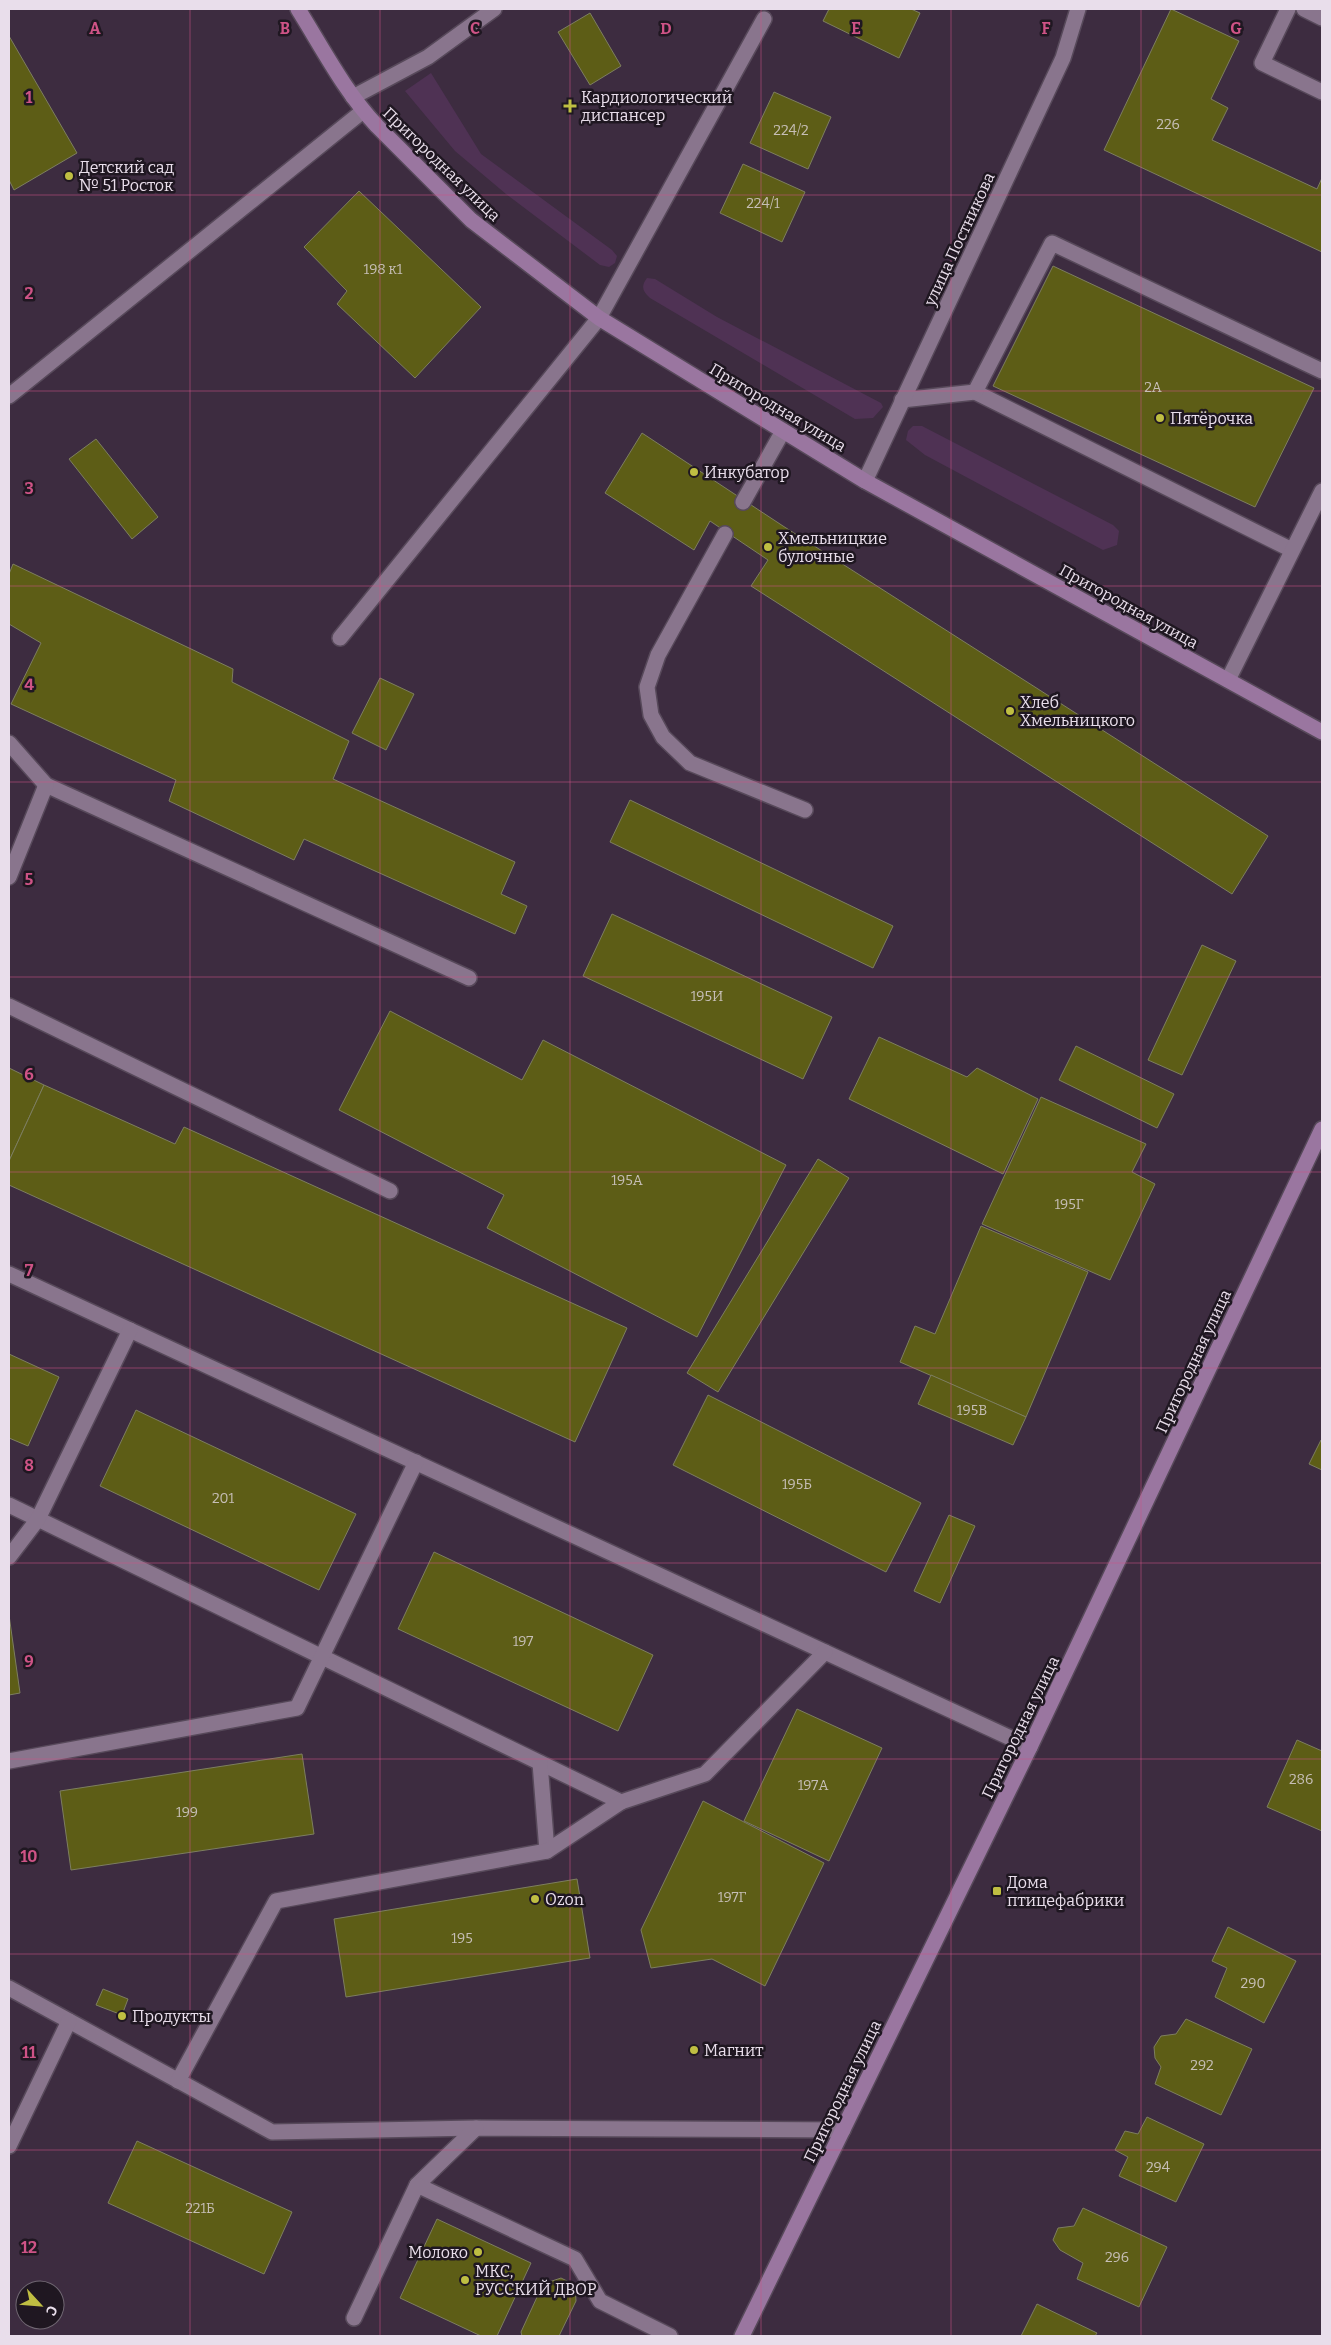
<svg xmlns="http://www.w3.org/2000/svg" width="1331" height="2345" font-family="Bitter,serif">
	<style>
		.green { fill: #4f3254 }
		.building { fill: #5d5d16; stroke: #7d7e60 }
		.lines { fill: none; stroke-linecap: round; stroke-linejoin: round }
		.lane-casing { stroke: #57495a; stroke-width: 18 }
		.street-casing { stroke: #57495a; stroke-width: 18 }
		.secondary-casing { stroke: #57495a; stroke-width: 18 }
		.lane { stroke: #89758d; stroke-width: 15 }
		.street { stroke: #89758d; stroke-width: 15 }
		.secondary { stroke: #9a76a0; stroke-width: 15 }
		.grid { fill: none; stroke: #ce5386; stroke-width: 1; stroke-opacity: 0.55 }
		.poi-dot { fill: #bfbe42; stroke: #1f1721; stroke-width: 2 }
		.labels { text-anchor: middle; stroke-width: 5; stroke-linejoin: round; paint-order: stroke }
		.number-label { font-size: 14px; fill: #c6beb6 }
		.poi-label { font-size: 16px; fill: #e9deeb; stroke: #1f1721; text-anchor: start }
		.street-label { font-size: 16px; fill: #e9deeb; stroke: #1f1721 }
		.grid-label { font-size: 16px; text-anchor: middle; font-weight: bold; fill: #ce5386; stroke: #1f1721; stroke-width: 5; stroke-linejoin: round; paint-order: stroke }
	</style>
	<rect width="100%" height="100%" fill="#3d2c40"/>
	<g class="green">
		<polygon points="431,73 481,154 612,250 617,256 615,263 609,267 600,265 506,194 455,151 405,91"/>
		<path d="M647 278 655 279 717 317 881 403 883 407 873 418 855 419 650 298C642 291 641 286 647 278Z"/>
		<polygon points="913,426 922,426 1113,525 1119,531 1117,545 1103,550 925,455 906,440 908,431"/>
	</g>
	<g class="building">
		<polygon points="829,9 911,9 920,13 899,58 823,21"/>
		<polygon points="1171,9 1239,41 1211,99 1228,108 1212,140 1317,189 1322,178 1322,252 1104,150"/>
		<polygon points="590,13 621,66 590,85 558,32"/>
		<polygon points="9,36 77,153 14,190 9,180"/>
		<polygon points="774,92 831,117 808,169 750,143"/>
		<polygon points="743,164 805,192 782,242 720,213"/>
		<polygon points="359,191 481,307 415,378 337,304 347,291 304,247"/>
		<polygon points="1053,266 1314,388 1255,507 993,386"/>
		<polygon points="642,433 783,526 1268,836 1232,894 751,586 768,560 710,521 694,550 605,493"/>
		<polygon points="96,439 158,517 132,539 69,459"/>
		<polygon points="13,564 233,669 232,682 349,741 333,779 515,862 501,894 527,906 515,934 304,839 294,860 169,801 176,780 11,704 41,643 9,624 9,574"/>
		<polygon points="380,678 414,694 386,750 352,733"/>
		<polygon points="630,800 893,926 873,968 610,842"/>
		<polygon points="612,914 832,1017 803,1079 583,976"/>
		<polygon points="1202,945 1236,961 1182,1075 1148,1060"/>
		<polygon points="390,1011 522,1080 543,1040 786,1165 697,1337 487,1228 504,1195 339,1110"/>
		<polygon points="879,1037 967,1077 977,1068 1038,1099 1003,1174 849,1099"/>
		<polygon points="1076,1046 1174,1094 1157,1128 1059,1080"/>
		<polygon points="9,1068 44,1085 9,1161"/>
		<polygon points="44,1085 175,1144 184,1127 627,1328 575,1442 9,1185 9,1161"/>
		<polygon points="1041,1097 1146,1144 1132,1172 1155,1184 1110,1280 982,1224"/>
		<polygon points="818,1159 849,1178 718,1392 687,1373"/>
		<polygon points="981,1226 1088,1272 1026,1417 900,1362 915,1326 935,1334"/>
		<polygon points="9,1354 59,1377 28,1446 9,1438"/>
		<polygon points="931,1375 1026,1417 1013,1445 918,1404"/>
		<polygon points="708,1395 921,1503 886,1572 673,1465"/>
		<polygon points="136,1410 356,1514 319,1590 100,1486"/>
		<polygon points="1321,1440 1322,1440 1322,1470 1309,1464"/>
		<polygon points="949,1515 975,1526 940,1603 914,1591"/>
		<polygon points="434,1552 653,1655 618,1731 398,1629"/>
		<polygon points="9,1615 20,1693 9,1695"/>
		<polygon points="797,1709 882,1748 829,1861 744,1821"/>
		<polygon points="1297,1740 1322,1751 1322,1831 1267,1807"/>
		<polygon points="302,1754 314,1834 71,1870 60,1791"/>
		<polygon points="703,1801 824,1863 765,1986 712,1959 651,1968 641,1930"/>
		<polygon points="577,1879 590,1958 346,1997 334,1919"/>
		<polygon points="1228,1927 1296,1961 1264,2023 1215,1997 1227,1968 1212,1961"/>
		<polygon points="103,1989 128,1999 122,2015 96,2005"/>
		<polygon points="1186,2019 1252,2049 1221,2115 1155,2084 1161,2067 1155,2058 1154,2047 1161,2036 1176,2034"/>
		<polygon points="1147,2117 1204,2144 1176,2202 1119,2176 1128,2157 1115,2150 1125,2131 1138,2134"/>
		<polygon points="137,2141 292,2212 264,2274 108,2203"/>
		<polygon points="1083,2208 1167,2247 1139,2307 1077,2279 1083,2263 1060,2250 1053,2240 1058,2228 1074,2226"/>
		<polygon points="437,2219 531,2263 497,2336 481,2336 400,2298"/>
		<polygon points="561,2278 575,2285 576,2301 559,2336 522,2336 521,2332 543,2284"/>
		<polygon points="1037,2304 1097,2333 1095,2336 1021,2336"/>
	</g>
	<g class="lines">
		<g class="lane-casing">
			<g id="lane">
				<polyline points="1288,9 1262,63 1322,92"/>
				<polyline points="1304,9 1322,18"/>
				<polyline points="353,97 428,57 494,9"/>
				<polyline points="975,392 1292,550"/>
				<polyline points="9,396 363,111"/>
				<polyline points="902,400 975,392 1052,243 1322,371"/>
				<polyline points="743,502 783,431"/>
				<polyline points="725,534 658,655 647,687 651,715 663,737 690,763 805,810"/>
				<polyline points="340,638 599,318 764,19"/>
				<polyline points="1228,680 1322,491"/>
				<polyline points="9,743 46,785 469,978"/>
				<polyline points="9,877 46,785"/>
				<polyline points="9,1006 390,1191"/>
				<polyline points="9,1274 1030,1747"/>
				<polyline points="9,1505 621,1802 705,1774 825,1652"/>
				<polyline points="9,1557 38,1519 130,1330"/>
				<polyline points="9,1761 297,1708 416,1462"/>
				<polyline points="540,1763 547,1851"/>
				<polyline points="9,1988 272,2132 476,2128 843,2130"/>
				<polyline points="178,2081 276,1901 547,1851 621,1802"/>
				<polyline points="9,2146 69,2021"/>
				<polyline points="417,2185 476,2128"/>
				<polyline points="354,2318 417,2185 575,2259 600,2301 670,2336"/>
			</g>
		</g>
		<g class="street-casing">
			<polyline id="street" points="865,481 1063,58 1078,9"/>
		</g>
		<g class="secondary-casing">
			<g id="secondary">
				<path d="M298 9C323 49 345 92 377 126L471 220 599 318 865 481 1322 732"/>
				<polyline points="742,2336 1030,1747 1322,1129"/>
			</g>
		</g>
		<use href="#lane" class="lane"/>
		<use href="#street" class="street"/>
		<use href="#secondary" class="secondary"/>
	</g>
	<path class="grid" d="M190 9V2336M380 9V2336M570 9V2336M761 9V2336M951 9V2336M1141 9V2336M9 195H1322M9 391H1322M9 586H1322M9 782H1322M9 977H1322M9 1172H1322M9 1368H1322M9 1563H1322M9 1759H1322M9 1954H1322M9 2150H1322"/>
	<g class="poi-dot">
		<path d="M567.5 98.5h5v5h5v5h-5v5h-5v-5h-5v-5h5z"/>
		<circle cx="69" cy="176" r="5"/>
		<circle cx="1160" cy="418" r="5"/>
		<circle cx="694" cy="472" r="5"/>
		<circle cx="768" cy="547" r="5"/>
		<circle cx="1010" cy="711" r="5"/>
		<rect x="992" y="1886" width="10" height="10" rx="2.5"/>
		<circle cx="535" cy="1899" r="5"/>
		<circle cx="122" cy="2016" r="5"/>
		<circle cx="694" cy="2050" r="5"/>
		<circle cx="478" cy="2252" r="5"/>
		<circle cx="465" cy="2280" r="5"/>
	</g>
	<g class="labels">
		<g class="number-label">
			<text x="1168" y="129">226</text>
			<text x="791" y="135">224/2</text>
			<text x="763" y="208">224/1</text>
			<text x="383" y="274">198 к1</text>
			<text x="1153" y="392">2А</text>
			<text x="707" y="1001">195И</text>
			<text x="627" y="1185">195А</text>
			<text x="1069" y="1209">195Г</text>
			<text x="972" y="1415">195В</text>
			<text x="797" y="1489">195Б</text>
			<text x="223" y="1503">201</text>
			<text x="523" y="1646">197</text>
			<text x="1301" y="1784">286</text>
			<text x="813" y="1790">197А</text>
			<text x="187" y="1817">199</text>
			<text x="732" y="1902">197Г</text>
			<text x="462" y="1943">195</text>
			<text x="1253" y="1988">290</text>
			<text x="1202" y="2070">292</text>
			<text x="1158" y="2172">294</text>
			<text x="200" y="2213">221Б</text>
			<text x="1117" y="2262">296</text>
		</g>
		<g class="poi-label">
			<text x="581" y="103">Кардиологический<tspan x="581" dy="18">диспансер</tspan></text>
			<text x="79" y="173">Детский сад<tspan x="79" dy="18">№ 51 Росток</tspan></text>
			<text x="1170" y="424">Пятёрочка</text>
			<text x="704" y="478">Инкубатор</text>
			<text x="778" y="544">Хмельницкие<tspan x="778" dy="18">булочные</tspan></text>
			<text x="1020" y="708">Хлеб<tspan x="1020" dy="18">Хмельницкого</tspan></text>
			<text x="1007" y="1888">Дома<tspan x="1007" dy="18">птицефабрики</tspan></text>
			<text x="545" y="1905">Ozon</text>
			<text x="132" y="2022">Продукты</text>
			<text x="704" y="2056">Магнит</text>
			<text x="468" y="2258" text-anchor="end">Молоко</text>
			<text x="475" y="2277">МКС,<tspan x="475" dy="18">РУССКИЙ ДВОР</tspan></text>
		</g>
		<g class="street-label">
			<text transform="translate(442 164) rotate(44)" y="6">Пригородная улица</text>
			<text transform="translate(959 239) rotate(-65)" y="6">улица Постникова</text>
			<text transform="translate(778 407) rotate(31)" y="6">Пригородная улица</text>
			<text transform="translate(1129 606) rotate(29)" y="6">Пригородная улица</text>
			<text transform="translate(1193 1361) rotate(-65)" y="6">Пригородная улица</text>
			<text transform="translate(1020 1727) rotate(-64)" y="6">Пригородная улица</text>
			<text transform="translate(842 2091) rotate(-64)" y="6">Пригородная улица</text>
		</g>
	</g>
	<g class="grid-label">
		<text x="95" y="34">A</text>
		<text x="285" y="34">B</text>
		<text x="475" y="34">C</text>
		<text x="666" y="34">D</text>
		<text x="856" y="34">E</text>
		<text x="1046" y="34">F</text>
		<text x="1236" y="34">G</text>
		<text x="29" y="103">1</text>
		<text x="29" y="299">2</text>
		<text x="29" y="494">3</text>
		<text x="29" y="690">4</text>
		<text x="29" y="885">5</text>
		<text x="29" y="1080">6</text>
		<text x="29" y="1276">7</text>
		<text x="29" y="1471">8</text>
		<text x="29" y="1667">9</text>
		<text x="29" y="1862">10</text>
		<text x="29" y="2058">11</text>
		<text x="29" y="2253">12</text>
	</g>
	<rect width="1331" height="2345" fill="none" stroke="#e9deeb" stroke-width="20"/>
	<g transform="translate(40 2305) rotate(116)"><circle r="24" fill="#1f1721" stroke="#706772"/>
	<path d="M0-4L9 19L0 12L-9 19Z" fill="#bfbe42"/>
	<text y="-8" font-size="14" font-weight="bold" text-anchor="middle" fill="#e9deeb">С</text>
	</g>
</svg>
